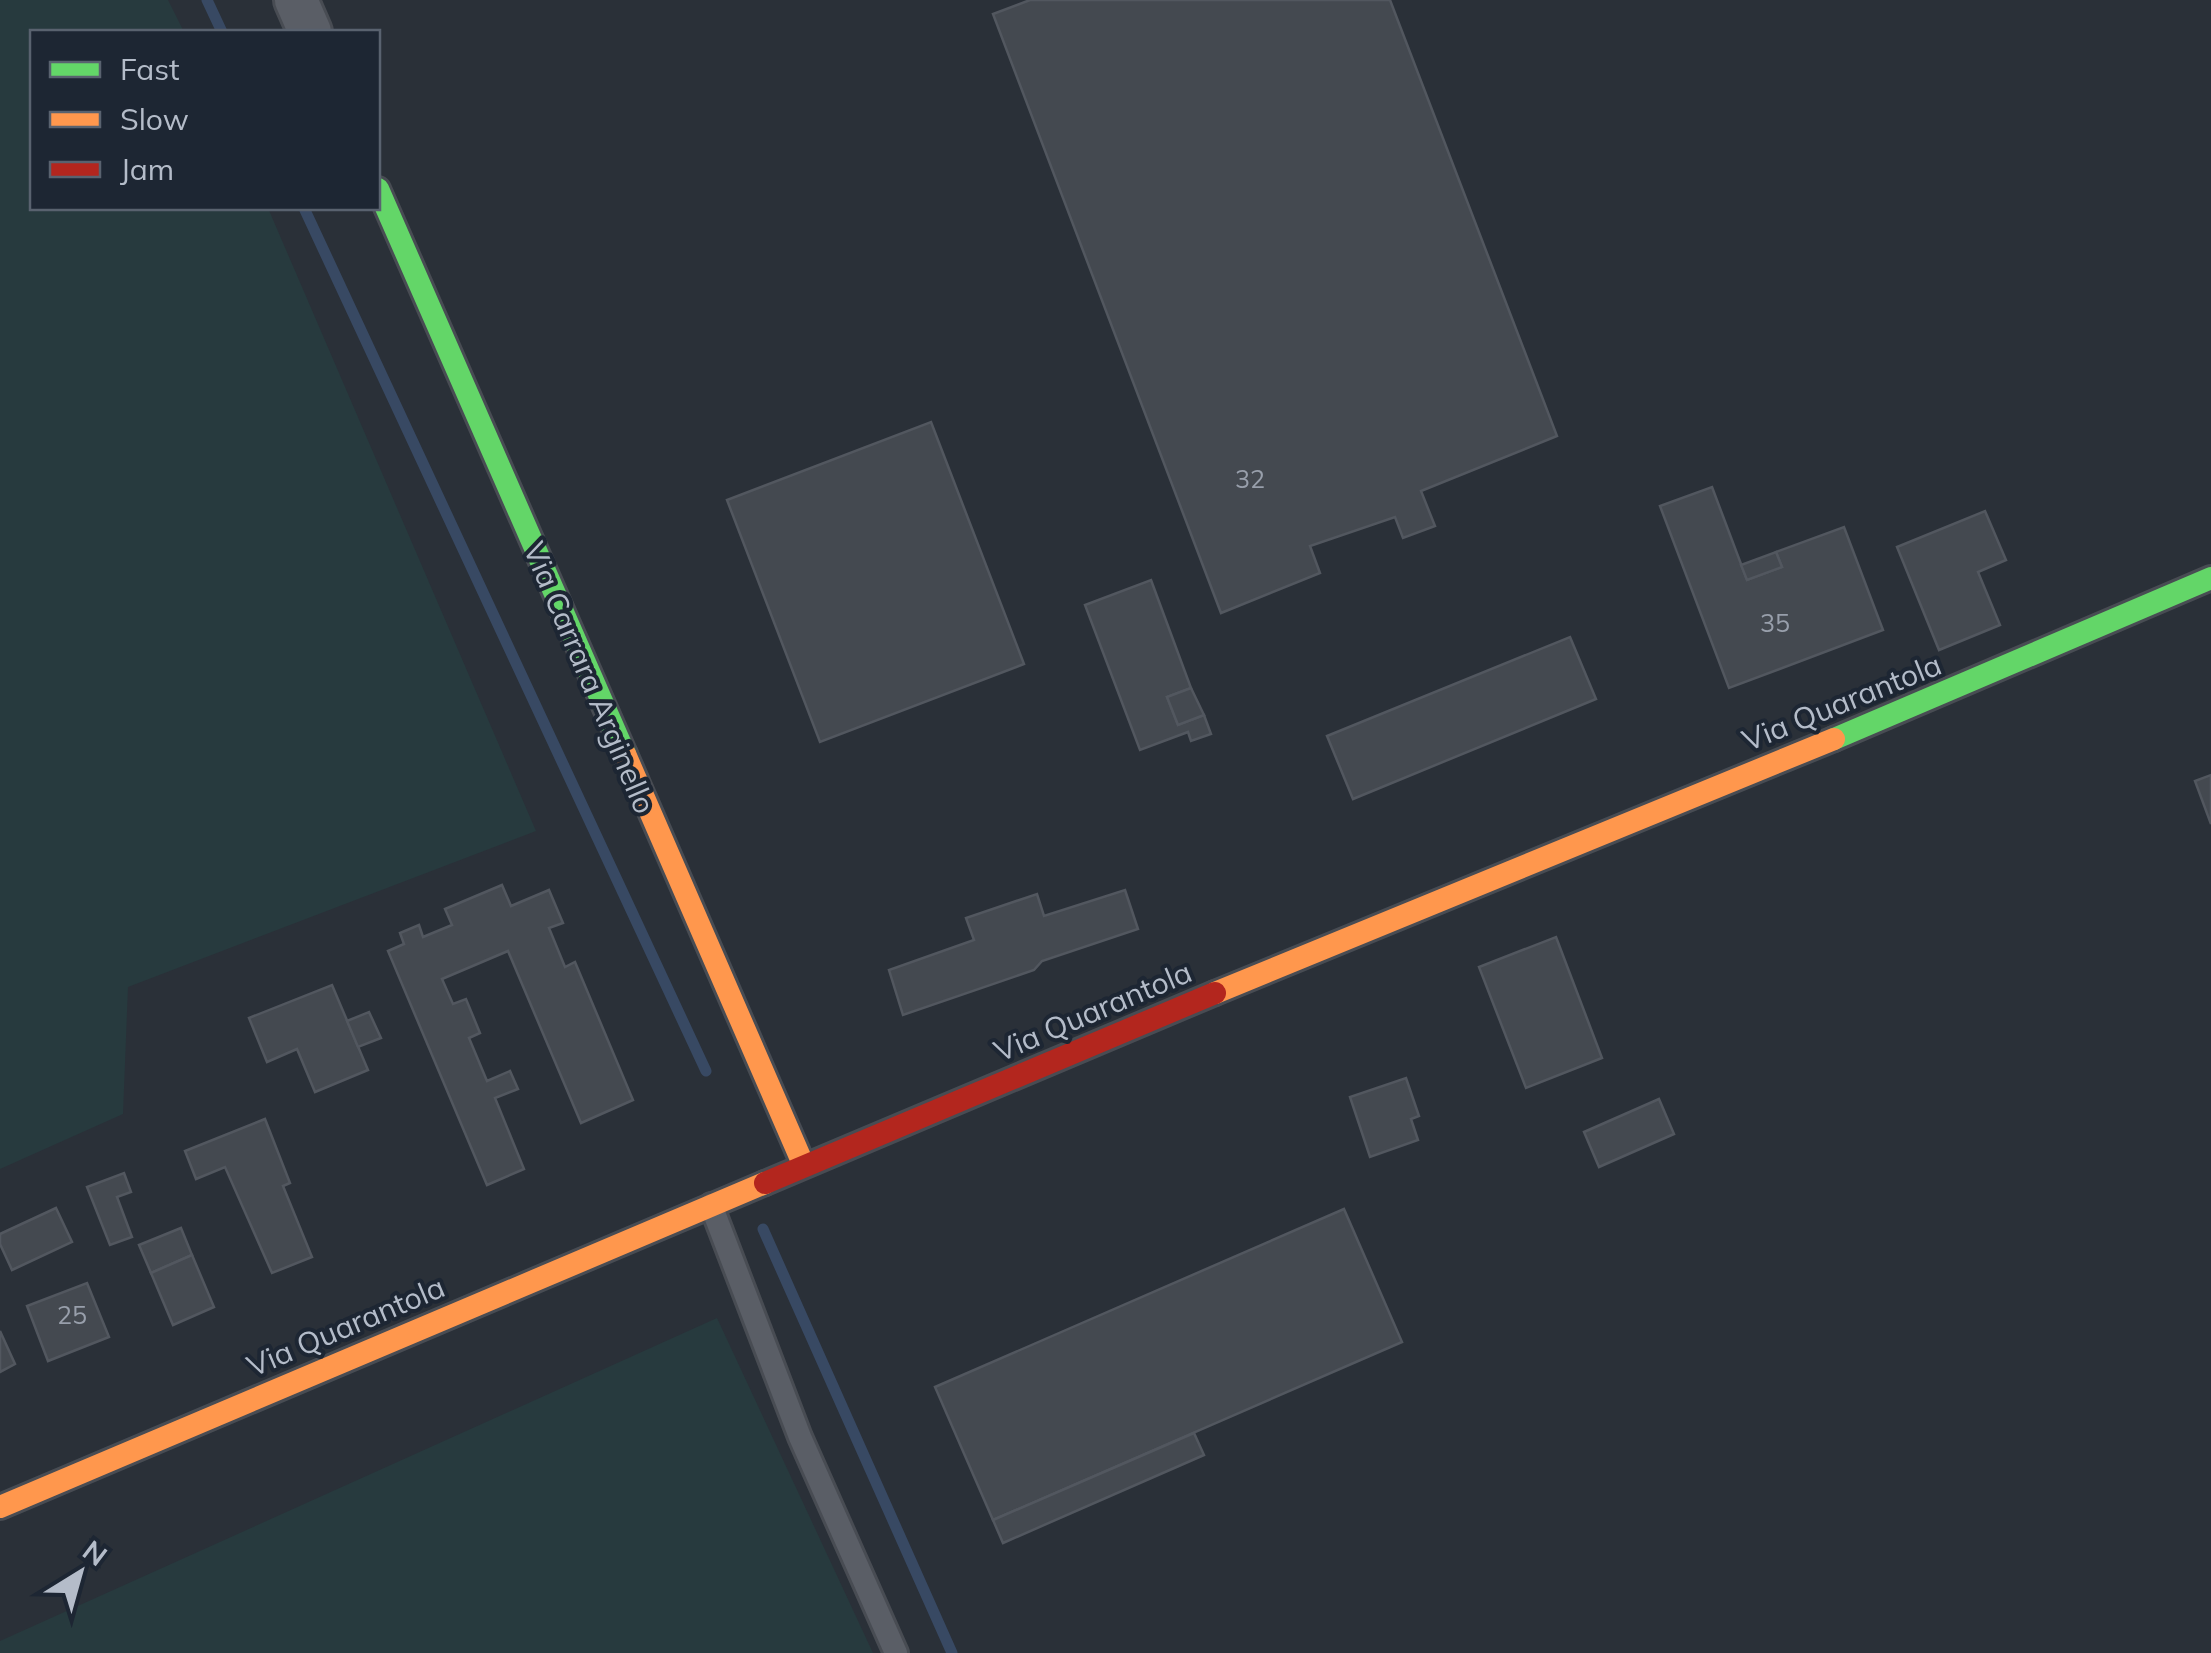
<svg xmlns="http://www.w3.org/2000/svg" width="2211" height="1653" font-family="Mulish,sans-serif">
	<style>
		.green { fill: #273a3e }
		.lines { fill: none; stroke-linecap: round; stroke-linejoin: round }
		.stream { stroke: #384963; stroke-width: 11 }
		.building { fill: #444950; stroke: #52575f; stroke-width: 2.5 }
		.lane-casing { stroke: #484c53; stroke-width: 28 }
		.street-casing { stroke: #484c53; stroke-width: 48 }
		.fast-casing { stroke: #484c53; stroke-width: 28 }
		.slow-casing { stroke: #484c53; stroke-width: 28 }
		.jam-casing { stroke: #484c53; stroke-width: 28 }
		.lane { stroke: #5a5e66; stroke-width: 22 }
		.street { stroke: #5a5e66; stroke-width: 42 }
		.fast { stroke: #63d668; stroke-width: 22 }
		.slow { stroke: #ff974d; stroke-width: 22 }
		.jam { stroke: #b3261e; stroke-width: 22 }
		.labels { text-anchor: middle; stroke-width: 8; stroke-linejoin: round; paint-order: stroke }
		.number-label { font-size: 25px; fill: #989fab }
		.street-label { font-size: 30px; fill: #b4bcc9; stroke: #1d2633 }
	</style>
	<rect width="100%" height="100%" fill="#2a3038"/>
	<g class="green">
		<polygon points="0,0 168,0 184,32 32,32 32,208 268,208 536,831 128,987 123,1114 0,1169"/>
		<polygon points="717,1318 873,1653 0,1653 0,1641"/>
	</g>
	<g class="lines">
		<g class="stream">
			<polyline points="207,0 222,32"/>
			<polyline points="304,208 706,1071"/>
			<polyline points="763,1229 952,1653"/>
		</g>
	</g>
	<g class="building">
		<polygon points="1030,0 1390,0 1557,436 1421,491 1435,526 1403,538 1395,517 1310,546 1320,573 1221,613 993,14"/>
		<polygon points="931,422 1024,664 820,742 727,500"/>
		<polygon points="1712,487 1747,580 1782,567 1776,552 1844,527 1883,630 1729,688 1660,506"/>
		<polygon points="1985,511 2006,560 1978,572 2000,625 1939,650 1897,547"/>
		<polygon points="1776,552 1782,567 1747,580 1741,565"/>
		<polygon points="1151,580 1191,688 1167,697 1178,725 1204,715 1211,734 1191,741 1188,732 1140,750 1085,605"/>
		<polygon points="1570,637 1596,699 1353,799 1327,736"/>
		<polygon points="1191,688 1204,715 1178,725 1167,697"/>
		<polygon points="2211,775 2211,824 2195,781"/>
		<polygon points="502,885 511,906 549,890 563,923 549,928 565,967 575,962 633,1100 581,1123 508,951 442,979 453,1004 466,999 480,1033 469,1038 487,1081 510,1071 518,1089 495,1098 524,1169 487,1185 388,951 404,944 400,933 419,925 423,937 452,925 445,909"/>
		<polygon points="1125,890 1138,929 1042,961 1034,970 903,1015 889,970 974,940 966,918 1037,894 1044,916"/>
		<polygon points="1556,937 1602,1058 1526,1088 1479,967"/>
		<polygon points="332,985 368,1070 315,1092 297,1049 267,1062 249,1018"/>
		<polygon points="369,1012 381,1038 358,1047 347,1021"/>
		<polygon points="1406,1078 1419,1116 1411,1119 1418,1140 1370,1157 1350,1097"/>
		<polygon points="1659,1099 1674,1134 1599,1167 1584,1132"/>
		<polygon points="265,1119 290,1183 283,1186 312,1257 272,1273 225,1167 196,1179 185,1151"/>
		<polygon points="124,1173 131,1192 117,1197 132,1237 110,1245 87,1187"/>
		<polygon points="56,1208 72,1242 12,1270 0,1244 0,1234"/>
		<polygon points="1344,1209 1402,1342 993,1520 935,1387"/>
		<polygon points="181,1228 192,1255 151,1273 139,1245"/>
		<polygon points="192,1255 214,1307 173,1325 151,1273"/>
		<polygon points="87,1283 109,1337 48,1361 27,1306"/>
		<polygon points="0,1331 15,1364 0,1372"/>
		<polygon points="1194,1433 1204,1455 1003,1543 993,1520"/>
	</g>
	<g class="lines">
		<g class="lane-casing">
			<polyline id="lane" points="711,1205 800,1437 896,1653"/>
		</g>
		<g class="street-casing">
			<polyline id="street" points="296,0 310,32"/>
		</g>
		<g class="fast-casing">
			<g id="fast">
				<polyline points="378,189 625,754"/>
				<polyline points="1834,739 2211,578"/>
			</g>
		</g>
		<g class="slow-casing">
			<g id="slow">
				<polyline points="625,754 804,1166"/>
				<polyline points="1215,993 1834,739"/>
				<polyline points="0,1507 765,1183"/>
			</g>
		</g>
		<g class="jam-casing">
			<polyline id="jam" points="765,1183 1215,993"/>
		</g>
		<use href="#lane" class="lane"/>
		<use href="#street" class="street"/>
		<use href="#fast" class="fast"/>
		<use href="#slow" class="slow"/>
		<use href="#jam" class="jam"/>
	</g>
	<g class="labels">
		<g class="number-label">
			<text x="1250" y="488">32</text>
			<text x="1775" y="632">35</text>
			<text x="72" y="1324">25</text>
		</g>
		<g class="street-label">
			<text transform="translate(589 678) rotate(67)" y="10">Via Carrara Arginello</text>
			<text transform="translate(1842 703) rotate(-22)" y="10">Via Quarantola</text>
			<text transform="translate(1093 1012) rotate(-23)" y="10">Via Quarantola</text>
			<text transform="translate(346 1327) rotate(-23)" y="10">Via Quarantola</text>
		</g>
	</g>
	<rect x="30" y="30" width="350" height="180" fill="#1d2633" stroke="#59626f" stroke-width="2.5"/>
	<rect x="50" y="62" width="50" height="15" fill="#63d668" stroke="#59626f" stroke-width="2.5"/>
	<text x="120" y="80" font-size="30" fill="#b4bcc9">Fast</text>
	<rect x="50" y="112" width="50" height="15" fill="#ff974d" stroke="#59626f" stroke-width="2.5"/>
	<text x="120" y="130" font-size="30" fill="#b4bcc9">Slow</text>
	<rect x="50" y="162" width="50" height="15" fill="#b3261e" stroke="#59626f" stroke-width="2.5"/>
	<text x="120" y="180" font-size="30" fill="#b4bcc9">Jam</text>
	<g transform="translate(80 1573) rotate(37)" stroke="#1d2633" stroke-width="8" paint-order="stroke">
	<path d="M0-8L18 38L0 25L-18 38Z" fill="#b4bcc9"/>
	<text y="-15" font-size="28" font-weight="bold" text-anchor="middle" fill="#b4bcc9">N</text>
	</g>
</svg>
